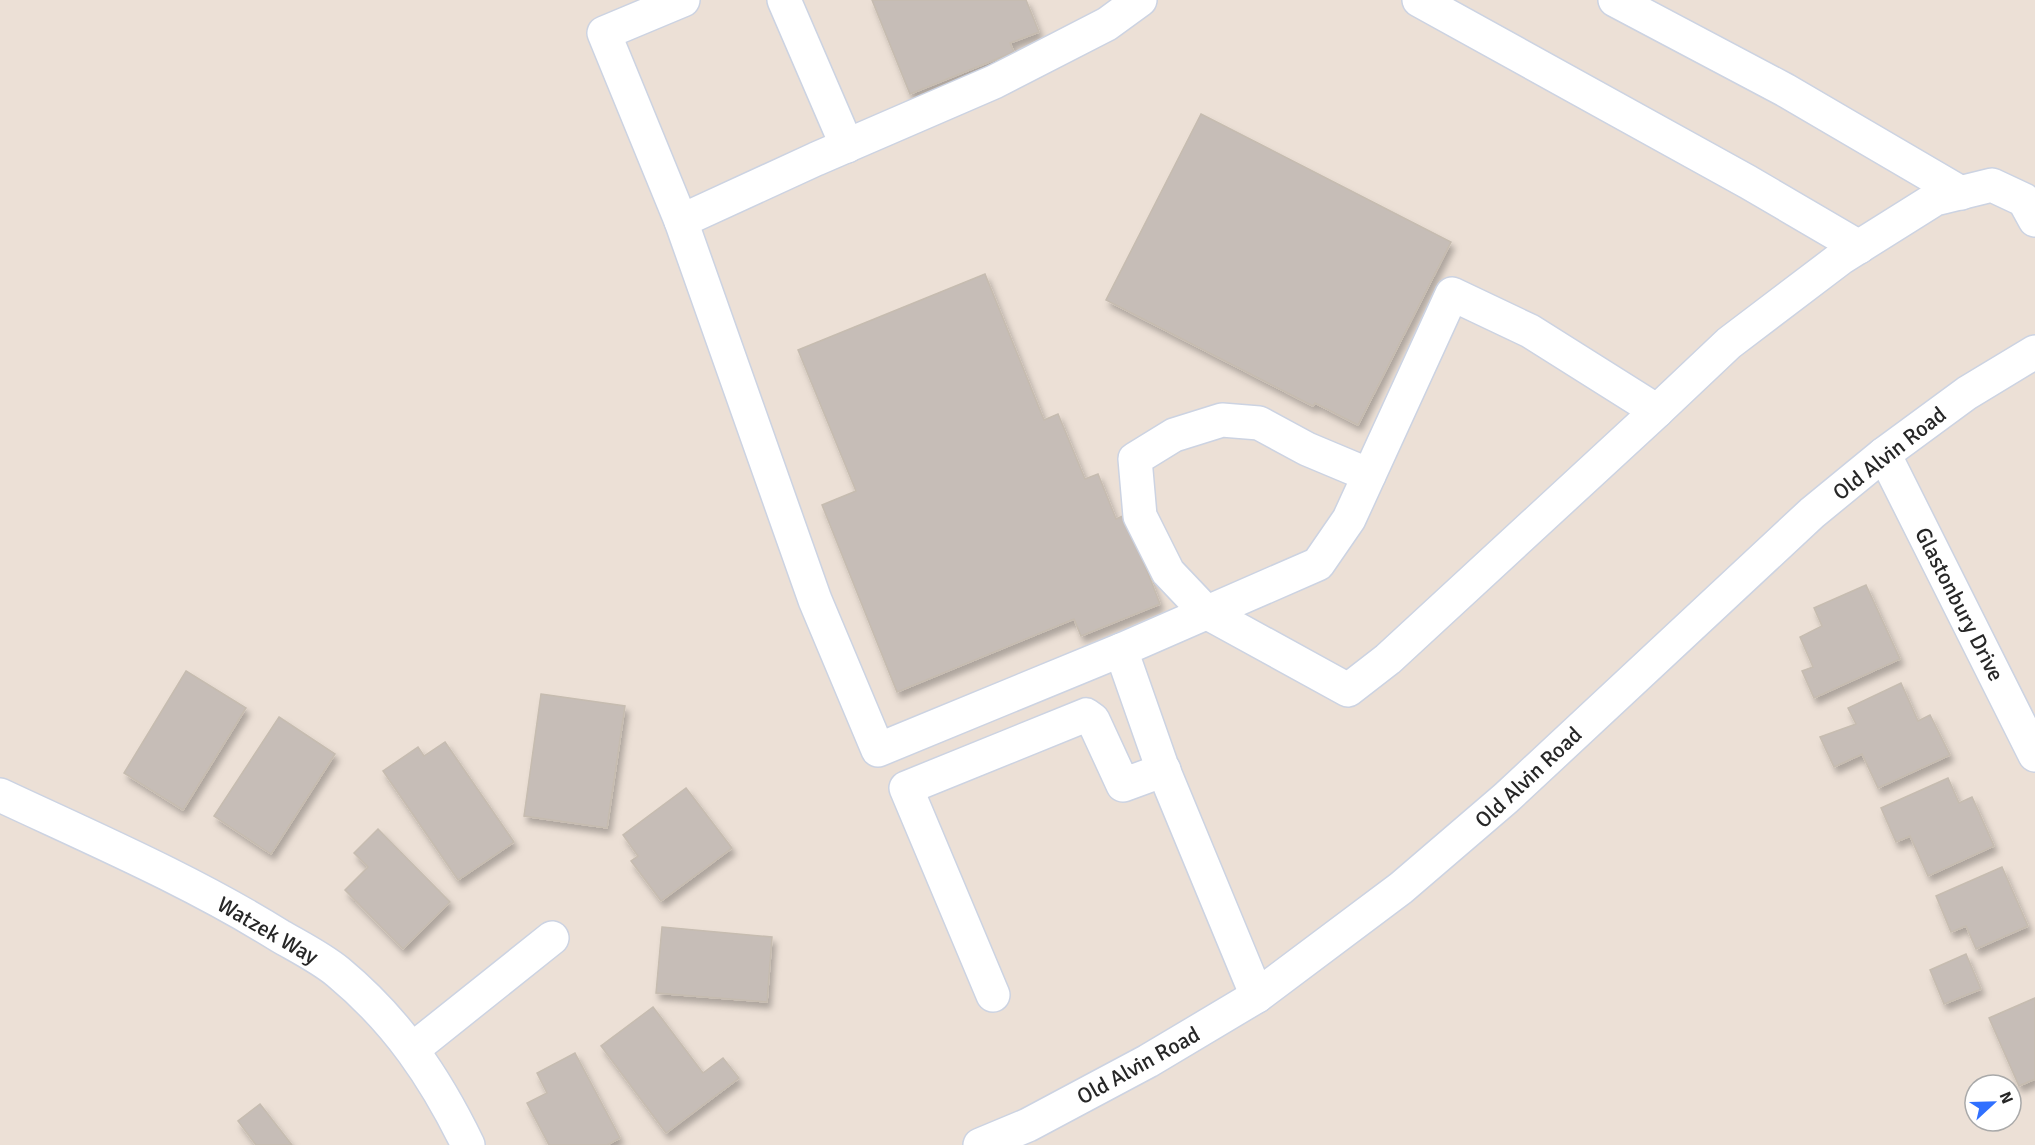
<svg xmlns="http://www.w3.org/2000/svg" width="2035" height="1145" font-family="Signika,sans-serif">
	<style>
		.building { fill: #c6bdb7; stroke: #c6bcb0; stroke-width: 1.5; filter: url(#shadow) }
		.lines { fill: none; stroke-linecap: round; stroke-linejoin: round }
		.minor-casing { stroke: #ccd3e2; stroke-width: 36 }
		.minor { stroke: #fff; stroke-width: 33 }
		.labels { text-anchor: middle; stroke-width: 4.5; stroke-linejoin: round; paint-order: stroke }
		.street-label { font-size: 22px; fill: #272727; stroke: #fff }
	</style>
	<defs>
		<filter id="shadow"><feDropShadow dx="3.5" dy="6" stdDeviation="3" flood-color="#0004"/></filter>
	</defs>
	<rect width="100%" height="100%" fill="#ece0d6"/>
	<g class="building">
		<polygon points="872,0 1026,0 1039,32 1010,43 1014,52 910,94"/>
		<polygon points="1201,114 1451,242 1358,425 1315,403 1313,406 1106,300"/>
		<polygon points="985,274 1044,420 1058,414 1085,479 1098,474 1116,519 1125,515 1160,604 1081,636 1074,619 897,692 822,505 856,491 798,350"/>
		<polygon points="1866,585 1900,659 1814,698 1802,671 1813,667 1800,637 1822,626 1814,608"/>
		<polygon points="186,671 246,708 183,810 124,773"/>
		<polygon points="1901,683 1918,721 1930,715 1950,755 1878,788 1862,754 1834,767 1820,737 1856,724 1848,708"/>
		<polygon points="541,694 625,706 607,828 524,816"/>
		<polygon points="279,717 335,754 271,854 214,816"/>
		<polygon points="445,742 514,842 458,880 383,771 418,747 424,756"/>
		<polygon points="1948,778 1959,803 1972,797 1994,846 1928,876 1910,836 1896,842 1881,808"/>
		<polygon points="686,788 732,848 661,901 631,861 638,856 623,835"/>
		<polygon points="378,829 450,902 403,949 345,890 368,867 354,853"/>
		<polygon points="2002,867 2028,926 1976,949 1966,926 1951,932 1936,896"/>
		<polygon points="662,927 772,937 767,1002 656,993"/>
		<polygon points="1966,954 1981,989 1944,1004 1930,970"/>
		<polygon points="2035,998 2035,1079 2019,1086 1989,1018"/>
		<polygon points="653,1007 703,1073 723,1058 739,1078 666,1133 601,1046"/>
		<polygon points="575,1053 620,1138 607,1145 549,1145 527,1103 547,1093 537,1073"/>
		<polygon points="260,1104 292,1145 256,1145 238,1121"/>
	</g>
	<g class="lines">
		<g class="minor-casing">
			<g id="minor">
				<polyline points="784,0 847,146"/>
				<polyline points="1419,0 1748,182 1859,247"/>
				<polyline points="1615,0 1785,90 1961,193"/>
				<polyline points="681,221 604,33 683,0"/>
				<polyline points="1884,454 2035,755"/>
				<polyline points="1369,475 1307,449 1259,423 1222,420 1174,435 1135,459 1140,516 1168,572 1206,612 1348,690 1388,659 1657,411"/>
				<polyline points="1121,650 878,750 815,600 681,221 816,159 994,82 1107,24 1140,0"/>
				<path d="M0 795C94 839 192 881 280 936 299 947 321 958 338 972 397 1021 435 1077 468 1145"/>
				<polyline points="993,995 906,788 1086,715 1093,720 1123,785 1164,770"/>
				<polyline points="1257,996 1161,764 1121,650 1318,564 1349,519 1452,294 1530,331 1657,411 1729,343 1841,258 1935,199 1992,185 2024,200 2035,220"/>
				<polyline points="413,1049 552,938"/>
				<polyline points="980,1145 1028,1125 1148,1061 1257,996 1401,888 1506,798 1812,513 1884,454 1967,393 2035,352"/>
			</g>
		</g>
		<use href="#minor" class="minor"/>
	</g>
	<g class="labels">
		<g class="street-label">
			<text transform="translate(1889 453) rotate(-38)" y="8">Old Alvin Road</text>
			<text transform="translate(1960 604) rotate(63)" y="8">Glastonbury Drive</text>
			<text transform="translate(1528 777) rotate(-43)" y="8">Old Alvin Road</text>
			<text transform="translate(268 930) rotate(30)" y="8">Watzek Way</text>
			<text transform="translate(1138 1065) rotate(-29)" y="8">Old Alvin Road</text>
		</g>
	</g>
	<g transform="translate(1993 1103) rotate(68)"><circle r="28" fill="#ffffff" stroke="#a9a9a9" stroke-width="1.5"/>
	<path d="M0-4.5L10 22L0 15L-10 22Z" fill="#3070ff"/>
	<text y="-9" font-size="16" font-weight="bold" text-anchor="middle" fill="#272727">N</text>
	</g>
</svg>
